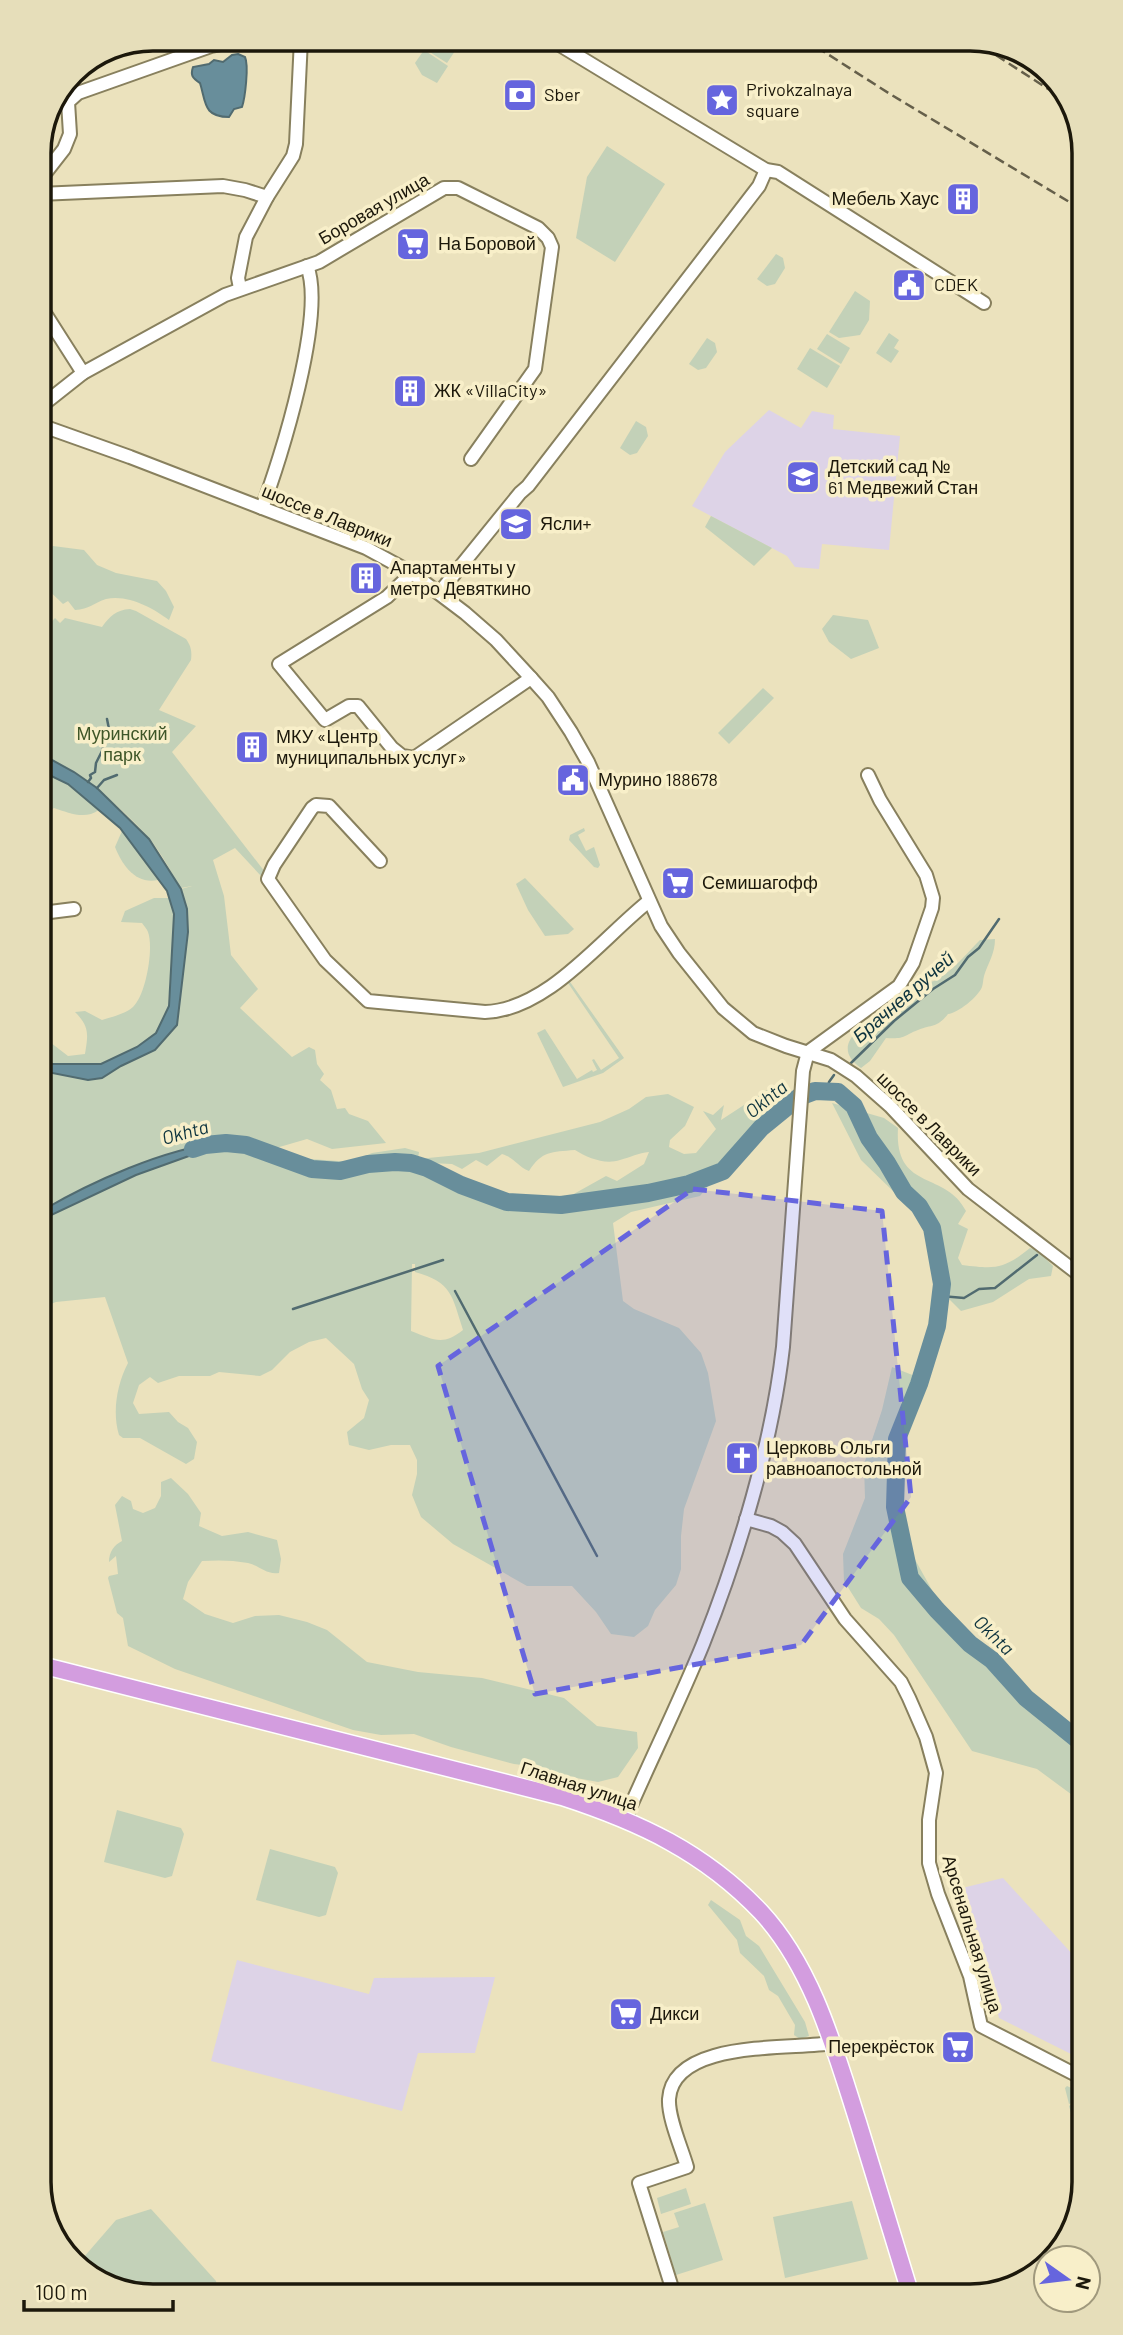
<svg xmlns="http://www.w3.org/2000/svg" width="1123" height="2335" font-family="Barlow,sans-serif">
	<style>
		.education { fill: #ddd3e7 }
		.green { fill: #c3d1b8; fill-rule: evenodd }
		.water { fill: #688e9b; stroke: #516b70; stroke-width: 2 }
		.lines { fill: none; stroke-linecap: round; stroke-linejoin: round }
		.stream { stroke: #516b70; stroke-width: 2.5 }
		.river { stroke: #688e9b; stroke-width: 18 }
		.minor-casing { stroke: #88805e; stroke-width: 16 }
		.major-casing { stroke: #fff; stroke-width: 19 }
		.minor { stroke: #fff; stroke-width: 12 }
		.major { stroke: #d39ddf; stroke-width: 16 }
		.rail { stroke: #655f4a; stroke-width: 2.5; stroke-dasharray: 10 5; stroke-linecap: butt }
		.marked { fill: #6665de; fill-opacity: 0.2; stroke: #6665de; stroke-width: 5; stroke-dasharray: 14 9; stroke-linejoin: round }
		.labels { text-anchor: middle; stroke-width: 7; stroke-linejoin: round; paint-order: stroke }
		.poi-label { font-size: 18px; fill: #1c180b; stroke: #f8efc9; text-anchor: start }
		.street-label { font-size: 18px; fill: #1c180b; stroke: #f8efc9 }
		.park-label { font-size: 18px; fill: #3e5628; stroke: #f8efc9 }
		.water-label { font-size: 19px; font-style: italic; fill: #0d333e; stroke: #f8efc9 }
		.rim { fill: none; stroke: #1c180b; stroke-width: 3.5 }
	</style>
	<rect width="100%" height="100%" fill="#ebe2bd"/>
	<g class="education">
		<polygon points="769,410 801,428 812,411 834,415 833,429 900,436 889,550 822,544 819,569 795,567 787,556 692,506 725,452"/>
		<polygon points="1003,1878 1084,1967 1084,2031 1071,2054 999,2018 981,1941 954,1890"/>
		<polygon points="237,1960 369,1994 374,1978 495,1977 475,2053 418,2053 402,2111 211,2061"/>
	</g>
	<g class="green">
		<polygon points="432,39 435,39 455,51 447,63 425,49"/>
		<polygon points="997,46 1039,62 1058,86"/>
		<polygon points="424,50 448,66 437,83 422,75 415,63"/>
		<polygon points="607,146 665,184 615,262 576,238 587,177"/>
		<polygon points="776,254 783,258 785,268 775,284 767,286 757,279"/>
		<polygon points="855,291 870,301 869,320 860,335 839,338 829,332"/>
		<polygon points="889,333 899,340 894,348 899,351 891,363 876,353"/>
		<polygon points="827,334 850,348 841,364 817,349"/>
		<polygon points="707,338 715,343 717,352 706,368 698,370 689,364"/>
		<polygon points="810,348 840,366 827,388 797,369"/>
		<polygon points="636,421 646,427 648,436 637,453 630,455 620,448"/>
		<polygon points="711,516 772,548 754,566 705,527"/>
		<path d="M53 546 84 550 97 565 116 573 157 581 166 591 174 607 169 620C153 608 128 594 106 599 94 603 89 609 75 610L68 601 63 604 40 582V554Z"/>
		<path d="M130 609 136 611 186 639C191 646 192 651 191 660L159 710 196 726 172 752 265 872 261 876 235 848 213 860 224 896 231 955 258 989 240 1008 292 1057 309 1047 315 1050 317 1064 324 1074 320 1080 331 1090 337 1109 345 1108 349 1114 368 1121 386 1143 332 1149 307 1139 276 1148H269L296 1158 352 1162 372 1153 405 1148 419 1152 418 1159 479 1153 600 1122 629 1109 646 1097 668 1094 694 1107 685 1126 670 1140 669 1147 684 1154 696 1153 716 1129 703 1111 713 1115 724 1105 721 1120 767 1090H776L785 1099 764 1117 700 1196 631 1212 613 1223 623 1301 634 1309 679 1328 701 1353 708 1373 716 1421 684 1509 681 1536V1569L676 1585 655 1610 648 1626 634 1637 611 1634 596 1612 572 1586H527L453 1544 421 1517 412 1495 417 1474V1460L410 1445H391L369 1450 349 1445 347 1432 364 1418 369 1400 362 1389 354 1364 326 1338 309 1342 290 1352 272 1370 260 1376 219 1372 210 1376H179L158 1383 150 1377 139 1385 133 1403 139 1414 169 1412 178 1422 188 1428 197 1442 194 1459 186 1464 140 1438H123L119 1435C112 1412 117 1384 128 1363L105 1297 56 1302 43 1307V1288L46 1286 43 1285 42 1071 102 1078 121 1066 155 1050 177 1026 188 932 187 909 181 889 192 886 181 888C170 871 161 852 148 837 117 802 83 777 41 754V621L47 627 55 618 60 623 65 618 102 627C110 616 116 610 130 609ZM575 1150C588 1158 605 1165 620 1160 631 1157 638 1153 649 1152L644 1164 617 1181 606 1176 563 1200 508 1197 485 1188 480 1194 463 1189 440 1179 429 1163 452 1164 462 1169 476 1160 487 1166 502 1154C515 1158 517 1166 529 1171 542 1151 551 1152 575 1150ZM412 1264H415V1272C452 1282 452 1296 463 1330 443 1346 434 1340 411 1331Z"/>
		<polygon points="833,615 868,620 879,648 851,659 829,642 822,629"/>
		<polygon points="763,688 774,698 729,744 718,733"/>
		<path d="M41 771 68 783 99 810C85 820 69 813 54 808L41 816Z"/>
		<polygon points="584,828 585,831 578,835 586,851 594,847 600,865 598,868 594,867 569,840 570,835"/>
		<path d="M122 831 158 880C136 885 122 865 115 847Z"/>
		<polygon points="525,878 574,929 568,934 545,936 528,910 516,884"/>
		<path d="M154 898H169L174 914 168 1008 156 1033 137 1047 101 1064H53L42 1062V1036L68 1056 85 1054C88 1035 90 1027 75 1012L85 1011 102 1020C112 1017 125 1014 133 1007 146 995 154 948 148 932 147 929 144 926 142 923L121 922 125 911Z"/>
		<path d="M995 939C995 954 988 963 984 976 983 980 983 984 982 987 978 997 958 1013 948 1014 937 1028 933 1024 918 1030 902 1036 907 1039 886 1038L870 1061 861 1068C826 1044 869 1021 890 1006 899 1000 910 989 920 984 925 982 931 983 936 980 953 971 967 953 980 940Z"/>
		<polygon points="568,979 624,1058 603,1073 563,1087 537,1033 545,1029 577,1079 592,1070 593,1072 597,1070 592,1060 594,1059 601,1070 619,1058 566,980"/>
		<path d="M832 1103 884 1118 898 1128C894 1192 945 1170 966 1211L958 1224 968 1229 958 1258 962 1265C995 1269 1003 1270 1030 1248L1037 1250 1053 1266 1051 1276 1029 1279 993 1302 961 1311 933 1283V1256L928 1225 861 1160Z"/>
		<polygon points="892,1367 915,1376 899,1496 908,1547 937,1599 976,1656 1019,1699 1083,1752 1083,1803 1037,1769 972,1751 894,1635 879,1619 861,1608 844,1581 843,1554 865,1498 864,1464 882,1410"/>
		<path d="M171 1478 188 1494 201 1513 199 1526 222 1536 248 1532 277 1540 281 1559 279 1573C266 1575 260 1566 248 1563 232 1560 217 1560 202 1561L188 1582 183 1599 205 1614 233 1623 255 1616 279 1615 307 1622 327 1630 367 1662 418 1672 482 1678 564 1698 597 1726 637 1732 638 1748 618 1777 598 1782 571 1777 538 1767 514 1764 451 1747 414 1734 381 1735 353 1730 175 1669 128 1646 123 1618 117 1613 108 1578 109 1576 118 1574 116 1556 109 1562C109 1552 114 1545 122 1541L115 1505 122 1496 131 1501 133 1509 143 1513 155 1508 161 1496V1482Z"/>
		<polygon points="117,1810 181,1828 184,1834 172,1876 165,1878 104,1862"/>
		<polygon points="270,1849 335,1867 338,1873 326,1915 319,1917 256,1900"/>
		<polygon points="711,1900 740,1920 746,1936 759,1946 805,2022 809,2036 800,2039 794,2035 795,2025 778,1996 769,1990 764,1976 740,1953 737,1940 708,1905"/>
		<polygon points="1067,2086 1080,2092 1077,2096 1078,2098 1084,2094 1084,2131 1081,2132 1075,2127 1069,2106 1074,2102 1069,2104 1065,2088"/>
		<polygon points="686,2188 691,2204 661,2214 657,2198"/>
		<polygon points="852,2201 868,2259 785,2278 773,2217"/>
		<polygon points="705,2203 723,2260 676,2275 663,2232 679,2227 674,2213"/>
		<polygon points="151,2209 216,2281 219,2296 146,2296 84,2273 77,2265 116,2220"/>
	</g>
	<g class="water">
		<path d="M238 54 245 57C249 66 245 98 242 107L234 109 229 117C203 117 206 102 200 83 193 78 190 76 193 67L209 64 214 60 223 62 232 55Z"/>
		<polygon points="41,754 74,772 97,788 149,839 181,889 187,909 188,932 177,1025 155,1050 121,1066 102,1078 88,1080 42,1071 42,1062 53,1064 101,1064 137,1047 156,1033 169,1006 174,914 167,891 120,828 68,784 41,771"/>
		<path d="M219 1143 200 1152 136 1175 43 1219V1210C91 1182 164 1149 219 1143Z"/>
	</g>
	<g class="lines">
		<g class="stream">
			<polyline points="88,782 91,778 90,775 95,772 96,763 103,749 102,740 109,729 107,719"/>
			<polyline points="97,788 104,780 117,775"/>
			<polyline points="851,1063 894,1021 933,989 955,975 968,957 979,948 999,919"/>
			<polyline points="827,1091 829,1082 834,1075"/>
			<polyline points="455,1291 597,1556"/>
			<polyline points="941,1296 964,1298 979,1289 995,1288 1037,1255"/>
			<polyline points="293,1309 443,1260"/>
		</g>
		<polyline class="river" points="193,1149 205,1145 226,1143 246,1145 312,1169 340,1171 368,1164 395,1162 411,1163 427,1168 461,1185 507,1202 561,1205 648,1193 689,1184 723,1171 761,1128 799,1097 815,1091 838,1092 854,1106 869,1138 887,1163 904,1192 919,1206 932,1228 942,1284 937,1326 919,1384 897,1439 895,1507 910,1578 937,1610 970,1644 992,1660 1026,1698 1083,1744"/>
		<g class="minor-casing">
			<g id="minor">
				<polyline points="550,39 766,170 778,172 984,303"/>
				<polyline points="39,181 64,149 70,134 68,102 78,93 211,46 247,39"/>
				<polyline points="39,194 223,186 245,190 267,197"/>
				<polyline points="240,288 238,278 246,237 267,197 293,156 296,144 301,39"/>
				<polyline points="39,304 83,373"/>
				<polyline points="40,407 83,373 225,295 319,262 444,188 458,188 538,228 548,238 552,247 535,369 471,459"/>
				<polyline points="40,425 130,457 366,548 412,573 465,613 496,640 531,678 548,697 571,732 588,762 661,926 679,953 723,1008 753,1033 786,1046 831,1060 856,1076 890,1106 968,1189 1081,1276"/>
				<path d="M262 508C281 459 326 313 307 266"/>
				<polyline points="412,573 387,597 279,664 325,720 349,706 358,706 392,748 402,756 414,758 531,678"/>
				<polyline points="439,593 520,493 528,486 759,186 766,170"/>
				<path d="M380 861 329 806 316 805 312 808 274 865 268 879 325 960 368 1001 485 1012C548 1010 602 938 649 901"/>
				<polyline points="42,913 74,909"/>
				<polyline points="746,1519 771,1526 782,1532 795,1544 845,1619 901,1682 909,1698 926,1737 936,1773 929,1820 929,1863 938,1894 970,1976 981,2026 1084,2079"/>
				<path d="M625 1819C650 1761 679 1703 703 1644 739 1553 772 1444 783 1347L803 1071 808 1052 899 986 913 963 932 908 933 898 926 875 880 800 868 775"/>
				<path d="M673 2291 639 2183 687 2167C682 2149 668 2118 669 2099 673 2039 791 2050 832 2043"/>
			</g>
		</g>
		<g class="major-casing">
			<path id="major" d="M45 1666 562 1797C639 1822 704 1852 761 1912 813 1968 835 2050 858 2122 875 2177 892 2233 909 2289"/>
		</g>
		<use href="#minor" class="minor"/>
		<use href="#major" class="major"/>
		<g class="rail">
			<polyline points="804,39 890,94 1076,206"/>
			<polyline points="971,39 1073,105"/>
		</g>
	</g>
	<path class="marked" d="M693 1189 882 1211 911 1497 801 1645 535 1694 438 1366Z"/>
	<defs>
		<g id="bank-square" transform="scale(1.75)"><rect x="-9" y="-9" width="18" height="18" rx="4" fill="#6665de" stroke="#f8efc9"/><path d="M-6-4H6V4H-6ZM0-2.3a2.3 2.3 0 1 0 0 4.6a2.3 2.3 0 1 0 0-4.6Z" fill="#fff"/></g>
		<g id="sight-square" transform="scale(1.75)"><rect x="-9" y="-9" width="18" height="18" rx="4" fill="#6665de" stroke="#f8efc9"/><path d="M0-6L1.8-2.2L6-1.7L2.9 1.2L3.7 5.4L0 3.3L-3.7 5.4L-2.9 1.2L-6-1.7L-1.8-2.2Z" fill="#fff"/></g>
		<g id="building-square" transform="scale(1.75)"><rect x="-9" y="-9" width="18" height="18" rx="4" fill="#6665de" stroke="#f8efc9"/><path d="M-4-6H4V6H1V3H-1V6H-4ZM-2.5-4.3h1.7v1.8h-1.7ZM.8-4.3h1.7v1.8H.8ZM-2.5-1h1.7V.8h-1.7ZM.8-1h1.7V.8H.8Z" fill="#fff"/></g>
		<g id="supermarket-square" transform="scale(1.75)"><rect x="-9" y="-9" width="18" height="18" rx="4" fill="#6665de" stroke="#f8efc9"/><path d="M-6-5.5h2.5l.6 2H6L4.5 2H-2.5L-4.4-4H-6ZM-1.5 3.2a1.3 1.3 0 1 0 .1 0ZM3 3.2a1.3 1.3 0 1 0 .1 0Z" fill="#fff"/></g>
		<g id="civic-square" transform="scale(1.75)"><rect x="-9" y="-9" width="18" height="18" rx="4" fill="#6665de" stroke="#f8efc9"/><path d="M-.6-6.5H3V-4.5H.6V-3L4-1V1h2V6H-6V1h2V-1L-.6-3ZM-1.2 2.5V6h2.4V2.5Z" fill="#fff"/></g>
		<g id="school-square" transform="scale(1.75)"><rect x="-9" y="-9" width="18" height="18" rx="4" fill="#6665de" stroke="#f8efc9"/><path d="M0-5L7-2L0 1L-7-2ZM-4 1L0 2.5L4 1V4Q0 6-4 4Z" fill="#fff"/></g>
		<g id="church-square" transform="scale(1.75)"><rect x="-9" y="-9" width="18" height="18" rx="4" fill="#6665de" stroke="#f8efc9"/><path d="M-1.2-6h2.4v3.5h3.3v2.4h-3.3V6h-2.4V-.1h-3.3v-2.4h3.3Z" fill="#fff"/></g>
	</defs>
	<g fill-rule="evenodd">
		<use href="#bank-square" x="520" y="95"/>
		<use href="#sight-square" x="722" y="100"/>
		<use href="#building-square" x="963" y="199"/>
		<use href="#supermarket-square" x="413" y="244"/>
		<use href="#civic-square" x="909" y="285"/>
		<use href="#building-square" x="410" y="391"/>
		<use href="#school-square" x="803" y="477"/>
		<use href="#school-square" x="516" y="524"/>
		<use href="#building-square" x="366" y="578"/>
		<use href="#building-square" x="252" y="747"/>
		<use href="#civic-square" x="573" y="780"/>
		<use href="#supermarket-square" x="678" y="883"/>
		<use href="#church-square" x="742" y="1458"/>
		<use href="#supermarket-square" x="626" y="2014"/>
		<use href="#supermarket-square" x="958" y="2047"/>
	</g>
	<g class="labels">
		<g class="poi-label">
			<text x="746" y="96">Privokzalnaya<tspan x="746" dy="21">square</tspan></text>
			<text x="544" y="101">Sber</text>
			<text x="939" y="205" text-anchor="end">Мебель Хаус</text>
			<text x="438" y="250">На Боровой</text>
			<text x="934" y="291">CDEK</text>
			<text x="434" y="397">ЖК «VillaCity»</text>
			<text x="828" y="473">Детский сад №<tspan x="828" dy="21">61 Медвежий Стан</tspan></text>
			<text x="540" y="530">Ясли+</text>
			<text x="390" y="574">Апартаменты у<tspan x="390" dy="21">метро Девяткино</tspan></text>
			<text x="276" y="743">МКУ «Центр<tspan x="276" dy="21">муниципальных услуг»</tspan></text>
			<text x="598" y="786">Мурино 188678</text>
			<text x="702" y="889">Семишагофф</text>
			<text x="766" y="1454">Церковь Ольги<tspan x="766" dy="21">равноапостольной</tspan></text>
			<text x="650" y="2020">Дикси</text>
			<text x="934" y="2053" text-anchor="end">Перекрёсток</text>
		</g>
		<g class="street-label">
			<text transform="translate(374 209) rotate(-30)" y="6">Боровая улица</text>
			<text transform="translate(327 516) rotate(22)" y="6">шоссе в Лаврики</text>
			<text transform="translate(929 1124) rotate(45)" y="6">шоссе в Лаврики</text>
			<text transform="translate(579 1786) rotate(18)" y="6">Главная улица</text>
			<text transform="translate(972 1934) rotate(73)" y="6">Арсенальная улица</text>
		</g>
		<g class="park-label">
			<text x="122" y="740">Муринский<tspan x="122" dy="21">парк</tspan></text>
		</g>
		<g class="water-label">
			<text transform="translate(903 997) rotate(-41)" y="7">Брачнев ручей</text>
			<text transform="translate(766 1099) rotate(-39)" y="7">Okhta</text>
			<text transform="translate(185 1132) rotate(-15)" y="7">Okhta</text>
			<text transform="translate(994 1635) rotate(44)" y="7">Okhta</text>
		</g>
	</g>
	<path d="M0 0H1123V2335H0ZM153 51H970A102 102 0 0 1 1072 153V2182A102 102 0 0 1 970 2284H153A102 102 0 0 1 51 2182V153A102 102 0 0 1 153 51Z" fill="#e6deba" fill-rule="evenodd"/>
	<path class="rim" d="M153 51H970A102 102 0 0 1 1072 153V2182A102 102 0 0 1 970 2284H153A102 102 0 0 1 51 2182V153A102 102 0 0 1 153 51Z"/>
	<g transform="translate(1067 2279) rotate(104)"><circle r="33" fill="#f8efc9" stroke="#a0997d" stroke-width="2"/>
	<path d="M0-5L12 26L0 18L-12 26Z" fill="#6665de"/>
	<text y="-10" font-size="19" font-weight="bold" text-anchor="middle" fill="#1c180b">N</text>
	</g>
	<path d="M24 2300v10h149v-10" fill="none" stroke="#1c180b" stroke-width="3.5"/>
	<text x="35" y="2300" font-size="21" fill="#1c180b" stroke="#f8efc9" stroke-width="5" paint-order="stroke">100 m</text>
</svg>
